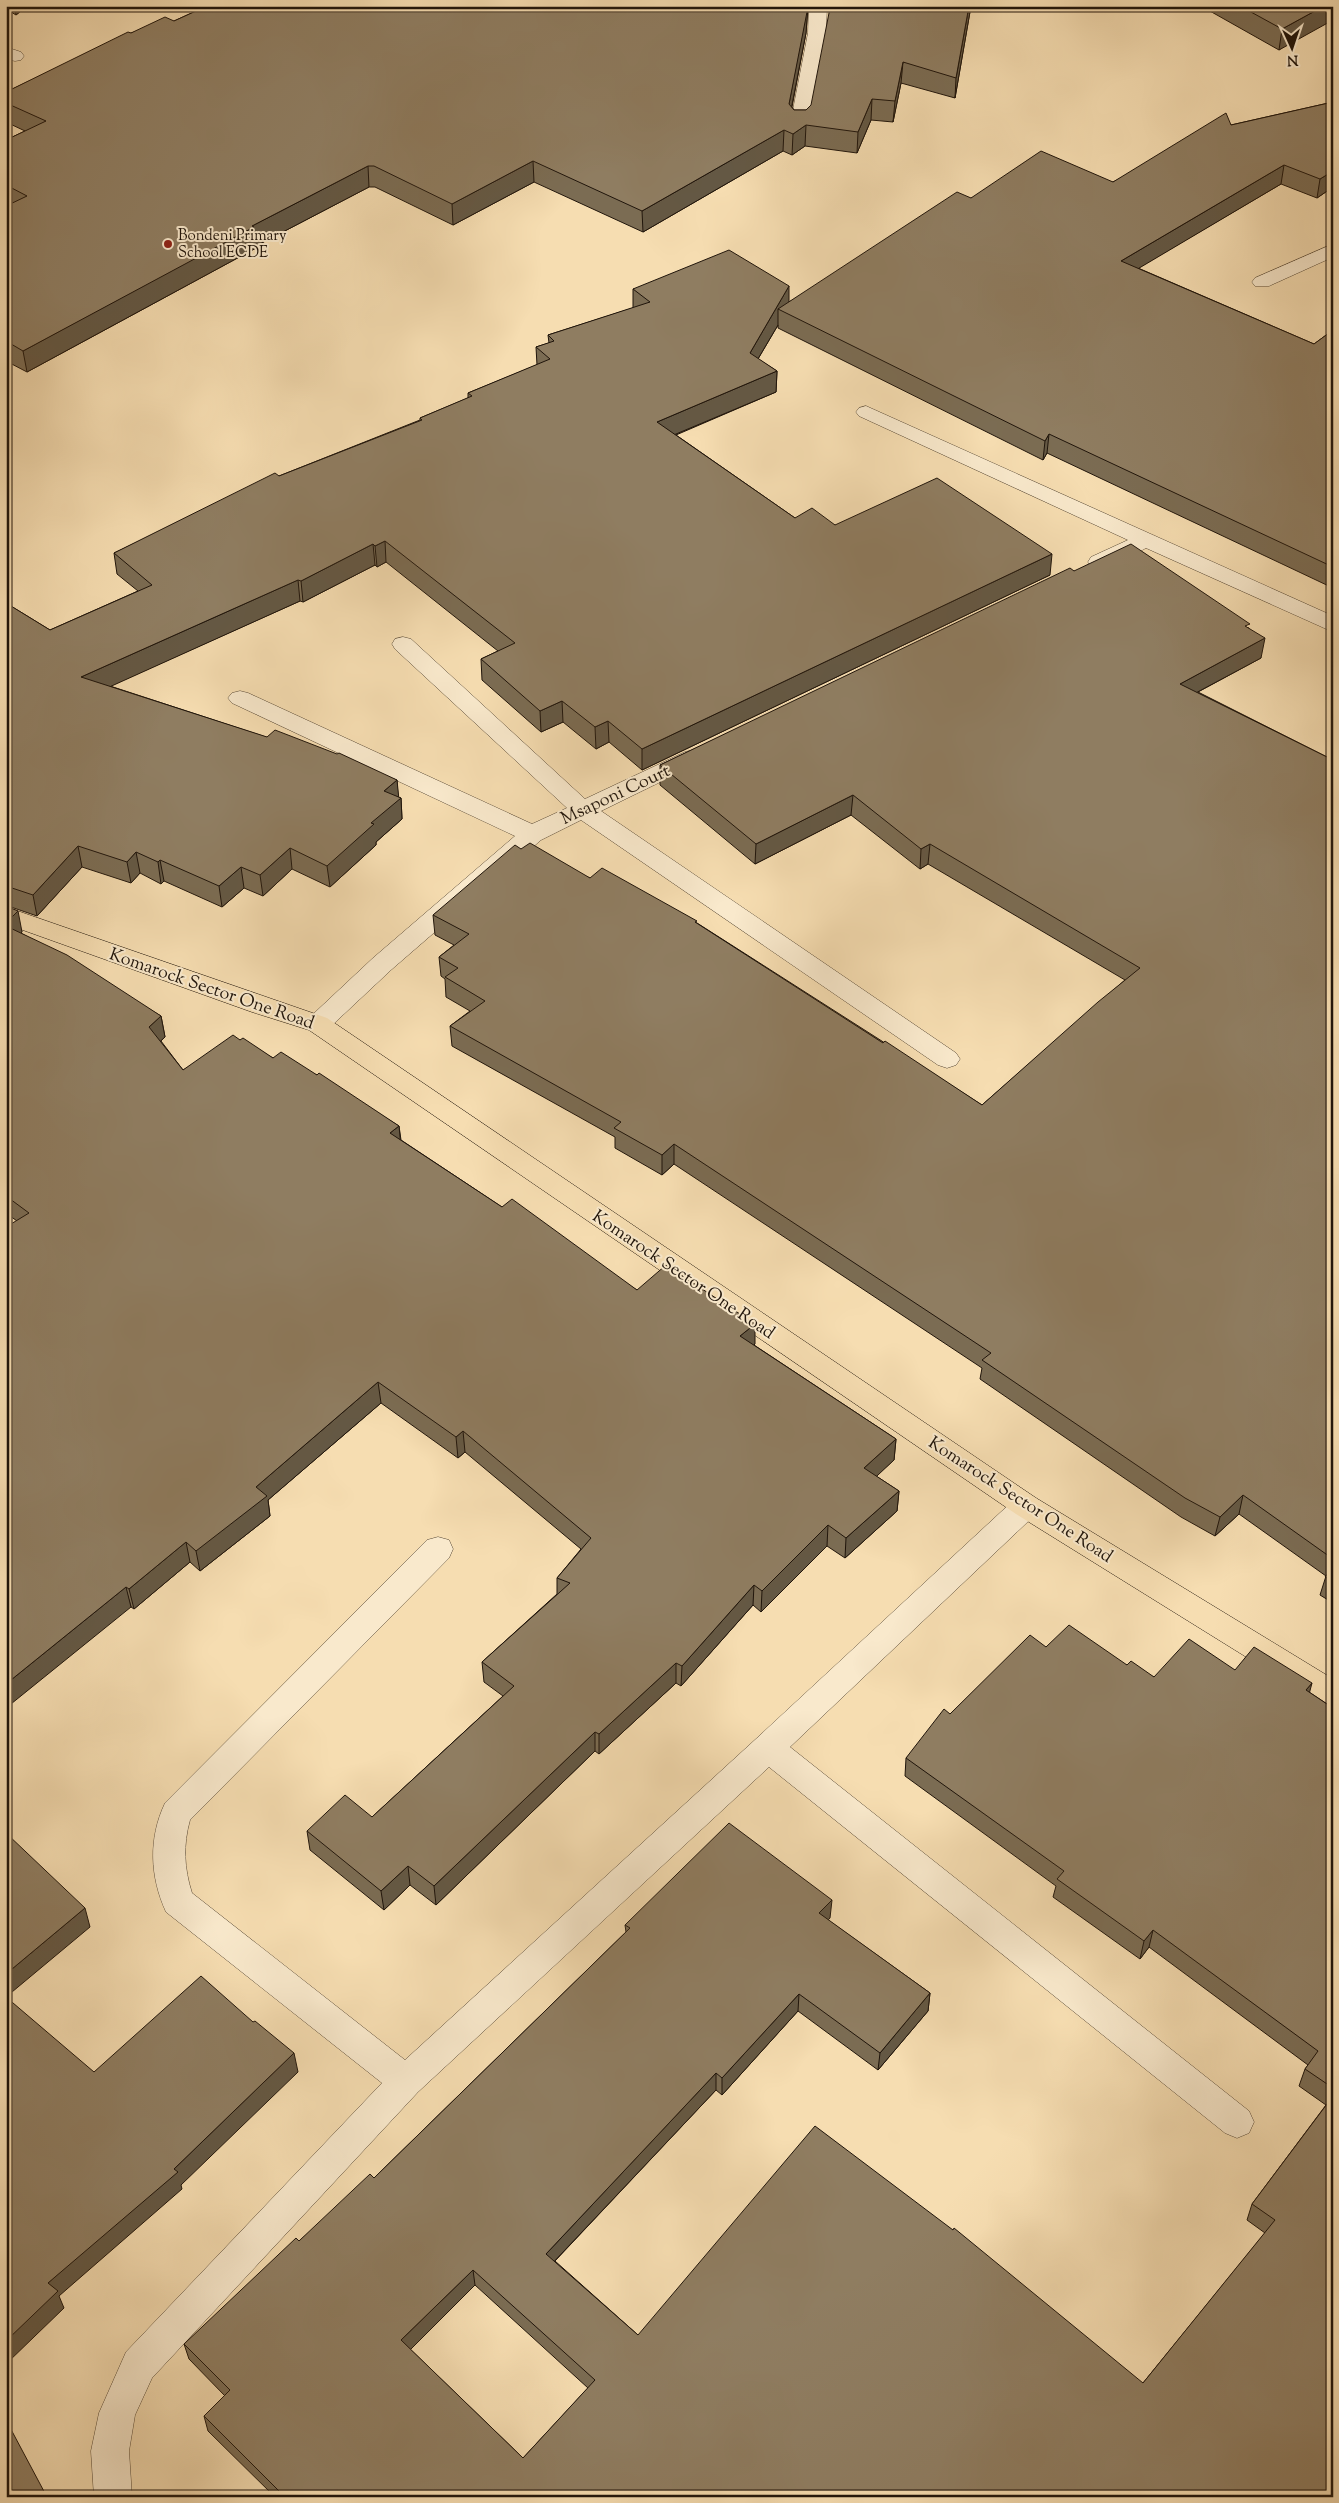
<svg xmlns="http://www.w3.org/2000/svg" width="1339" height="2503" font-family="'Sorts Mill Goudy',serif">
	<style>
		.lines { fill: none; stroke-linecap: round; stroke-linejoin: round }
		.minor-casing { stroke: #564734; stroke-width: 1 }
		.major-casing { stroke: #20150b; stroke-width: 1 }
		.minor { fill: #f9e9cc; fill-rule: evenodd }
		.major { fill: #f6ddb1; fill-rule: evenodd }
		.wall { fill: #7b6c53; stroke: #20150b; fill-rule: evenodd }
		.shaded-wall { fill: #645844; stroke: #20150b }
		.building { fill: #8f7d61; stroke: #20150b; fill-rule: evenodd }
		.poi-dot { fill: #8f2418; stroke: #f9e9cc; stroke-width: 2 }
		.labels { text-anchor: middle; stroke-width: 4; stroke-linejoin: round; paint-order: stroke }
		.far-poi-label { font-size: 15px; fill: #20150b; stroke: #f9e9cc; text-anchor: start }
		.street-label { font-size: 18px; fill: #20150b; stroke: #f9e9cc }
	</style>
	<rect width="100%" height="100%" fill="#f6ddb1"/>
	<filter id="stains"><feTurbulence type="fractalNoise" baseFrequency=".004" numOctaves="4"/><feColorMatrix values="0 0 0 0 .2 0 0 0 0 .09 0 0 0 0 .02 0 0 0 .5 -.17"/></filter>
	<radialGradient id="worn" r=".72"><stop offset=".6" stop-color="#630" stop-opacity="0"/><stop offset="1" stop-color="#630" stop-opacity=".3"/></radialGradient>
	<g class="lines">
		<g class="minor-casing">
			<g id="minor">
				<polygon points="809,6 827,6 826,33 808,125 805,129 793,129 790,125 808,33"/>
				<polygon points="6,47 21,52 24,56 21,60 15,61 6,59"/>
				<polygon points="1333,244 1333,257 1269,286 1255,286 1252,282 1255,278"/>
				<path d="M866 406 1333 616V632L1146 548C1130 556 1109 571 1091 567L1088 562 1091 557 1128 540 859 416 856 412 859 408Z"/>
				<polygon points="403,637 411,639 585,799 685,752 693,750 701,752 705,757 701,762 601,811 956,1053 960,1059 956,1065 947,1068 938,1065 581,820 541,840 391,970 327,1030 318,1033 309,1030 305,1024 309,1018 373,958 515,836 232,703 228,698 232,693 240,691 248,693 532,824 567,808 395,649 392,644 395,639"/>
				<path d="M1026 1494 1036 1498 1041 1506 1036 1514 790 1747 1249 2111 1254 2122 1249 2133 1237 2138 1225 2133 769 1767 418 2092 152 2378 135 2415 129 2451 132 2497H94L91 2451 99 2413 126 2352 382 2083 166 1912C150 1877 148 1839 165 1803L427 1540 438 1537 449 1540 453 1549 449 1558 190 1820C183 1845 184 1868 192 1893L405 2060 757 1738 1016 1498Z"/>
			</g>
		</g>
		<g class="major-casing">
			<polygon id="major" points="6,907 327,1018 1036,1498 1333,1679 1333,1708 1322,1704 1016,1514 309,1030 252,1012 6,924"/>
		</g>
		<use href="#minor" class="minor"/>
		<use href="#major" class="major"/>
	</g>
	<g class="wall">
		<polygon points="6,6 27,6 16,15 6,9"/>
		<polygon points="207,6 808,6 806,33 792,107 794,110 806,110 971,6 955,98 901,83 893,122 871,120 857,153 805,146 792,155 783,151 643,232 534,182 453,225 375,187 369,187 256,246 256,248 27,372 6,361 6,206 8,205 6,204 6,140 25,131 6,122 6,92 131,33 174,21"/>
		<polygon points="1201,6 1333,6 1279,50"/>
		<polygon points="1333,102 1333,187 1317,198 1281,184 1138,268 1314,344 1333,330 1333,588 1047,453 1043,460 778,328 778,325 758,359 777,371 776,392 676,435 795,518 835,525 1050,575 642,770 609,742 596,749 563,722 541,732 482,680 481,659 498,651 386,562 377,567 375,565 303,602 300,601 110,686 397,780 398,797 401,798 402,819 376,842 376,845 330,887 292,869 263,896 244,888 222,907 164,881 161,884 140,873 131,883 82,867 37,916 8,906 22,932 21,933 161,1016 165,1037 161,1041 183,1070 240,1040 273,1058 317,1075 399,1126 401,1140 502,1207 637,1290 755,1344 754,1345 896,1439 894,1460 876,1476 899,1491 897,1511 845,1558 827,1546 761,1612 753,1605 681,1686 676,1683 599,1754 595,1751 436,1905 410,1885 384,1910 310,1850 307,1831 372,1817 503,1696 484,1682 482,1662 557,1594 557,1578 581,1549 465,1452 458,1458 381,1403 268,1500 270,1516 200,1571 190,1562 134,1609 131,1607 17,1221 6,1213 6,603 50,630 138,591 117,574 114,553 279,476 420,420 420,418 468,398 468,393 537,365 536,347 549,343 548,335 633,308 633,289 789,302 971,198 1113,182 1231,125"/>
		<polygon points="1074,571 1249,628 1261,658 1198,692 1333,760 1333,1603 1320,1595 1326,1576 1239,1514 1215,1536 1181,1517 980,1379 982,1368 674,1164 662,1175 615,1148 615,1137 452,1046 450,1026 470,1011 446,997 445,979 441,976 439,957 454,945 435,935 433,915 521,849 697,923 982,1105 1125,980 928,864 920,869 851,815 755,864 660,785 660,765"/>
		<path d="M1046 1647 1127 1665 1154 1677 1235 1670 1309 1692 1333 1708V2497H275L208 2431 204 2416 225 2396 189 2359 184 2344 299 2241 374 2178 626 1932 625 1925 830 1918 828 1920 930 1993 928 2011 878 2070 798 2011 722 2095 716 2090 555 2261 638 2335 1143 2383 1265 2233 1247 2220 1252 2204 1326 2105 1299 2086 1305 2069 1308 2065 1149 1947 1140 1959 1053 1897 1056 1886 905 1776 906 1758 950 1714ZM475 2285 588 2388 523 2458 410 2349Z"/>
	</g>
	<g class="shaded-wall">
		<polygon points="15,6 27,6 16,15"/>
		<polygon points="807,6 808,6 806,33 788,125 789,104"/>
		<polygon points="969,6 971,6 955,98 956,78"/>
		<polygon points="1324,6 1333,6 1333,20 1279,50 1282,29"/>
		<polygon points="903,62 901,83 893,122 895,101"/>
		<polygon points="872,99 871,120 857,153 858,132"/>
		<polygon points="806,125 805,146 792,155 793,134"/>
		<polygon points="784,130 783,151 643,232 642,211"/>
		<polygon points="533,161 534,182 453,225 452,204"/>
		<polygon points="1284,165 1281,184 1119,280 1121,261"/>
		<polygon points="368,166 369,187 256,246 256,248 27,372 23,351 252,226"/>
		<polygon points="1333,171 1333,187 1317,198 1320,179"/>
		<polygon points="789,286 789,306 778,309 778,325 749,374 750,353"/>
		<polygon points="777,371 776,392 657,442 657,422"/>
		<polygon points="1049,434 1047,453 1043,460 1045,441"/>
		<polygon points="385,541 386,562 377,567 375,546"/>
		<polygon points="373,544 375,565 303,602 301,581"/>
		<polygon points="1052,554 1050,575 642,770 642,749"/>
		<polygon points="298,580 300,601 85,698 81,677"/>
		<polygon points="1265,638 1261,658 1177,703 1180,684"/>
		<polygon points="562,701 563,722 541,732 540,711"/>
		<polygon points="608,721 609,742 596,749 595,727"/>
		<polygon points="397,780 399,800 401,798 402,819 376,842 376,845 330,887 327,866 371,823 384,791"/>
		<polygon points="853,795 851,815 755,864 756,844"/>
		<polygon points="930,844 928,864 920,869 921,849"/>
		<polygon points="78,846 82,867 37,916 33,895"/>
		<polygon points="290,848 292,869 263,896 260,875"/>
		<polygon points="136,852 140,873 131,883 127,862"/>
		<polygon points="160,860 164,881 161,884 158,862"/>
		<polygon points="241,867 244,888 222,907 219,886"/>
		<polygon points="18,911 22,932 9,946 6,933 6,923"/>
		<polygon points="161,1016 165,1037 153,1048 149,1027"/>
		<polygon points="399,1126 401,1147 390,1133"/>
		<polygon points="674,1144 674,1164 662,1175 662,1155"/>
		<polygon points="755,1324 755,1344 740,1357 740,1336"/>
		<polygon points="378,1382 381,1403 268,1500 270,1516 200,1571 196,1551 256,1487"/>
		<polygon points="463,1431 465,1452 458,1458 456,1437"/>
		<polygon points="896,1439 894,1460 863,1489 864,1468"/>
		<polygon points="899,1491 897,1511 845,1558 846,1538"/>
		<polygon points="1243,1495 1239,1514 1215,1536 1220,1517"/>
		<polygon points="828,1525 827,1546 761,1612 762,1591"/>
		<polygon points="186,1542 190,1562 134,1609 129,1589"/>
		<polygon points="754,1585 753,1605 681,1686 682,1666"/>
		<polygon points="126,1587 131,1607 6,1708 6,1684"/>
		<polygon points="676,1663 676,1683 599,1754 599,1734"/>
		<polygon points="1312,1683 1307,1702 1306,1690"/>
		<polygon points="595,1732 595,1751 436,1905 434,1886"/>
		<polygon points="408,1866 410,1885 384,1910 381,1891"/>
		<polygon points="832,1900 830,1918 818,1931 819,1913"/>
		<polygon points="85,1908 90,1927 6,1997 6,1974"/>
		<polygon points="1153,1930 1149,1947 1140,1959 1144,1941"/>
		<polygon points="930,1993 928,2011 878,2070 880,2053"/>
		<polygon points="799,1994 798,2011 722,2095 722,2078"/>
		<polygon points="294,2053 298,2072 181,2185 182,2189 59,2296 64,2308 6,2364 6,2341 48,2283 174,2169"/>
		<polygon points="716,2073 716,2090 547,2269 546,2254"/>
		<polygon points="473,2270 475,2285 404,2356 401,2340"/>
	</g>
	<g class="building">
		<polygon points="207,6 366,6 371,8 378,6 807,6 807,12 789,104 794,110 806,110 811,105 829,13 829,6 969,6 956,78 903,62 895,101 872,99 858,132 806,125 793,134 784,130 642,211 533,161 452,204 374,166 368,166 252,226 254,227 23,351 6,341 6,206 27,196 6,185 6,140 46,121 6,103 6,92 128,32 131,33 165,17 174,21"/>
		<polygon points="1240,6 1324,6 1282,29"/>
		<polygon points="1333,102 1333,171 1320,179 1284,165 1121,261 1314,344 1333,330 1333,567 1049,434 1045,441 778,309 957,192 971,198 1041,151 1113,182 1226,113 1231,125"/>
		<polygon points="729,250 789,286 750,353 777,371 657,422 795,518 812,508 835,525 937,478 1052,554 642,749 608,721 595,727 562,701 540,711 481,659 515,643 385,541 375,546 373,544 301,581 298,580 81,677 267,737 275,730 337,754 339,753 397,780 384,791 401,798 371,823 374,824 327,866 290,848 260,875 241,867 219,886 160,860 158,862 136,852 127,862 78,846 33,895 6,886 6,844 12,839 6,836 6,603 50,630 152,585 114,553 275,473 279,476 422,420 420,418 472,396 468,393 550,359 536,347 554,341 548,335 650,302 633,289"/>
		<polygon points="1131,544 1250,624 1245,626 1265,638 1180,684 1333,760 1333,1559 1243,1495 1220,1517 1185,1498 982,1360 991,1353 674,1144 662,1155 614,1128 621,1122 450,1026 485,1001 445,977 458,968 439,957 469,934 433,915 515,845 521,849 530,843 590,878 602,868 697,921 695,922 883,1043 885,1041 982,1105 1098,1002 1140,968 930,844 921,849 853,795 756,844 660,765 1070,568 1074,571"/>
		<polygon points="6,906 18,911 6,923"/>
		<polygon points="6,926 67,955 161,1016 149,1027 183,1070 233,1035 240,1040 243,1038 273,1058 281,1052 317,1075 319,1073 399,1126 390,1133 502,1207 512,1199 637,1290 666,1265 755,1324 740,1336 896,1439 864,1468 899,1491 846,1538 828,1525 762,1591 754,1585 682,1666 676,1663 599,1734 595,1732 434,1886 408,1866 381,1891 307,1831 345,1795 372,1817 514,1686 482,1662 570,1583 557,1578 591,1538 463,1431 456,1437 378,1382 256,1487 267,1496 196,1551 186,1542 129,1589 126,1587 6,1684 6,1227 29,1213 6,1196"/>
		<polygon points="1333,1567 1333,1581 1325,1577"/>
		<polygon points="1069,1625 1127,1665 1131,1661 1154,1677 1189,1639 1235,1670 1254,1647 1312,1683 1306,1690 1333,1708 1333,2088 1305,2069 1318,2051 1153,1930 1144,1941 1057,1879 1064,1871 906,1758 944,1709 950,1714 1030,1635 1046,1647"/>
		<path d="M729 1823 832 1900 819 1913 930 1993 880 2053 799 1994 722 2078 716 2073 546 2254 638 2335 815 2126 953 2230 954 2228 1143 2383 1275 2220 1252 2204 1333 2096V2497H285L204 2416 230 2390 184 2344 296 2238 299 2241 370 2174 374 2178 630 1928 625 1925ZM473 2270 595 2380 523 2458 401 2340Z"/>
		<polygon points="6,1833 85,1908 6,1974"/>
		<polygon points="201,1976 253,2022 255,2021 294,2053 174,2169 178,2172 48,2283 58,2291 6,2341 6,1997 94,2072"/>
		<polygon points="6,2420 47,2497 6,2497"/>
	</g>
	<circle class="poi-dot" cx="168" cy="244" r="5"/>
	<g class="labels">
		<g class="far-poi-label">
			<text x="178" y="240">Bondeni Primary<tspan x="178" dy="17">School ECDE</tspan></text>
		</g>
		<g class="street-label">
			<text transform="translate(615 794) rotate(-25)" y="6">Msaponi Court</text>
			<text transform="translate(212 988) rotate(19)" y="6">Komarock Sector One Road</text>
			<text transform="translate(684 1274) rotate(34)" y="6">Komarock Sector One Road</text>
			<text transform="translate(1021 1499) rotate(33)" y="6">Komarock Sector One Road</text>
		</g>
	</g>
	<rect width="1339" height="2503" fill="none" stroke="#f6ddb1" stroke-width="25"/>
	<rect x="8" y="8" width="1324" height="2488" fill="none" stroke="#20150b" stroke-width="2.5"/>
	<rect x="12" y="12" width="1314" height="2478" fill="none" stroke="#20150b"/>
	<g transform="translate(1292 48) rotate(177)" stroke="#f9e9cc" stroke-width="4" paint-order="stroke">
	<path d="M0-4L9 19L0 12L-9 19Z" fill="#20150b"/>
	<text y="-8" font-size="14" font-weight="bold" text-anchor="middle" fill="#20150b">N</text>
	</g>
	<rect width="100%" height="100%" filter="url(#stains)"/>
	<rect width="100%" height="100%" fill="url(#worn)"/>
</svg>
